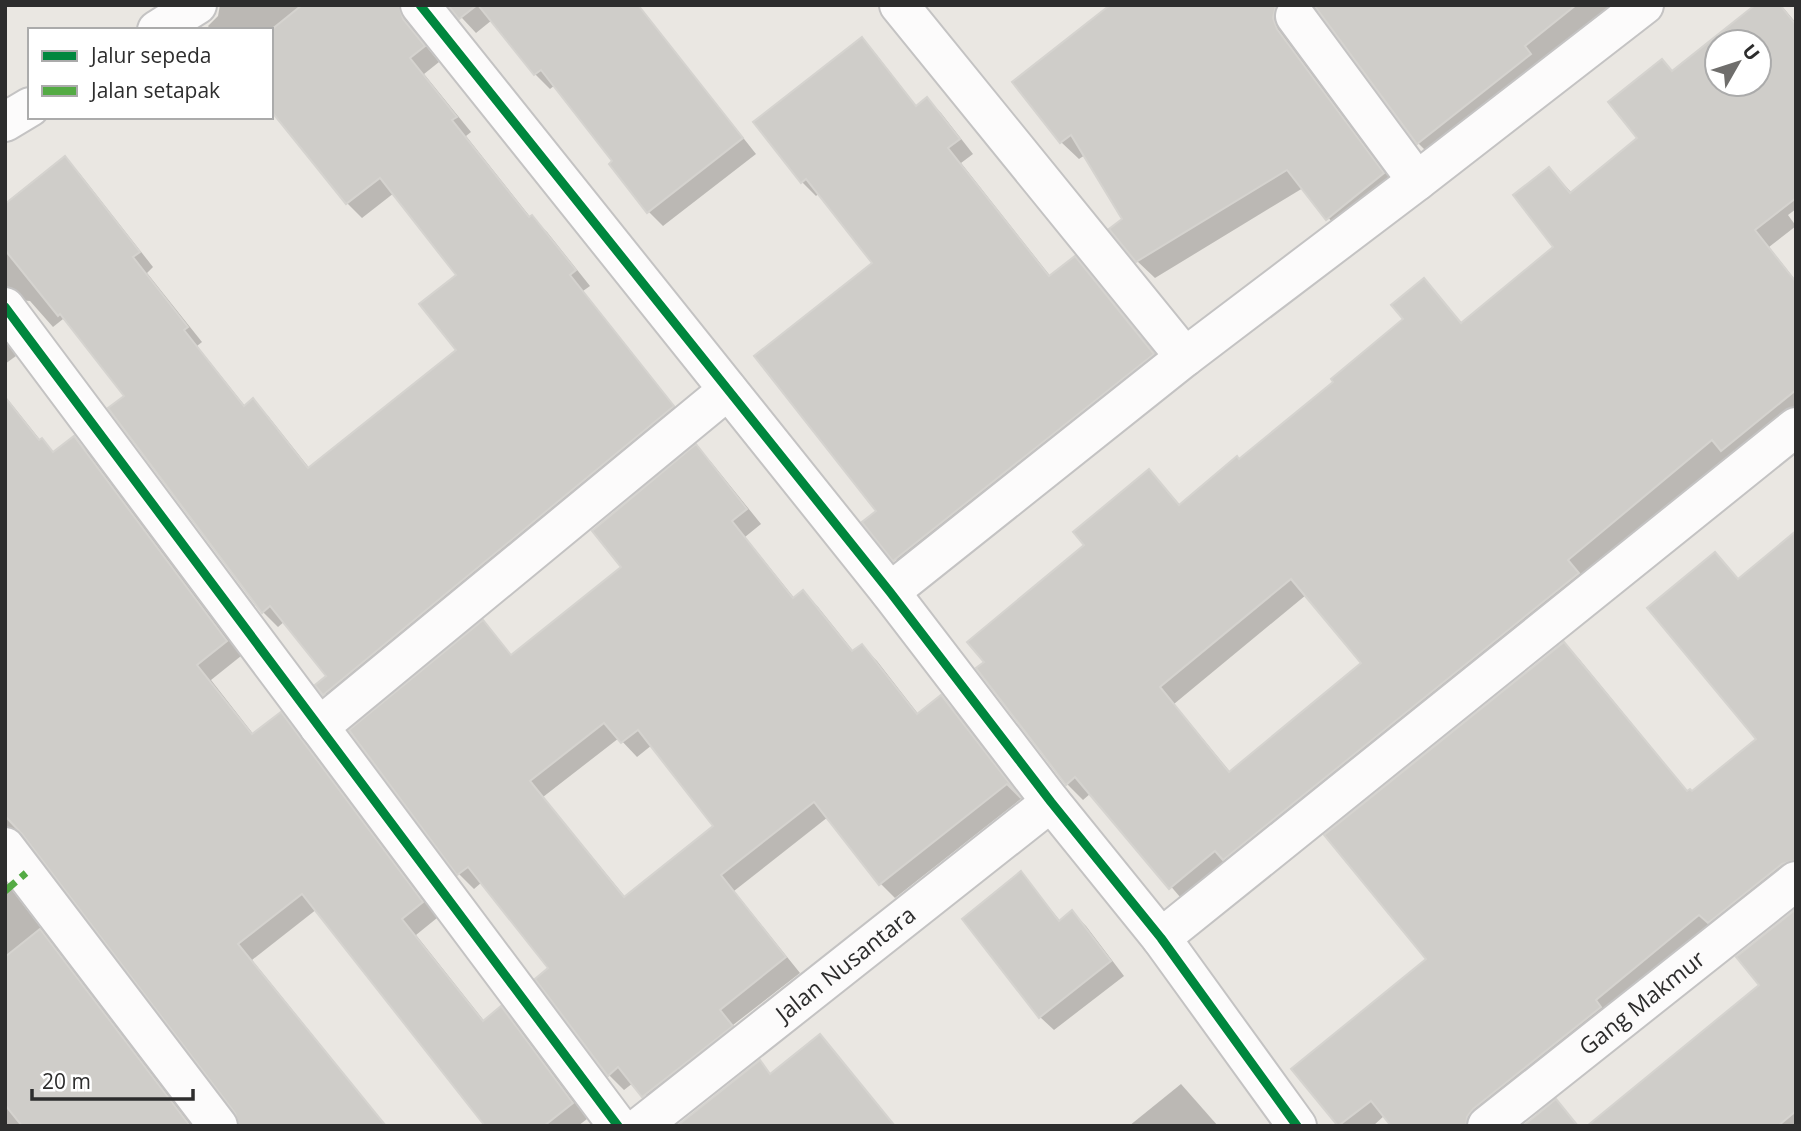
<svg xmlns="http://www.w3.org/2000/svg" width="1801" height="1131" font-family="'Open Sans',sans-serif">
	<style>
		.shadow { fill: #0003; fill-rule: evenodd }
		.building { fill: #cfcdc9; stroke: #d5d3cf; stroke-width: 2; fill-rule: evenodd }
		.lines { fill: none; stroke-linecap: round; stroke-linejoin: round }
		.minor-casing { stroke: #c4c3c3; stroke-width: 42 }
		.minor { stroke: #fcfbfb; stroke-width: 38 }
		.quiet { stroke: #54ab44; stroke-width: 7; stroke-dasharray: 14 7; stroke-linecap: butt }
		.cycleway-casing { stroke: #fff; stroke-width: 13 }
		.cycleway { stroke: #00873e; stroke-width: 9 }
		.labels { text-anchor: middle; stroke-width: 6; stroke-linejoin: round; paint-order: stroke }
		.street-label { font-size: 23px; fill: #2d2d2d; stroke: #fff }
	</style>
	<rect width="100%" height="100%" fill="#eae7e2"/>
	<g class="shadow">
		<polygon points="220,5 419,5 413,24 417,35 439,62 424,74 471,132 466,136 531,218 547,232 590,286 583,291 687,422 339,709 317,685 329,676 285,621 278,627 263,612 127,396 74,329 63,319 53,327 30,301 18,300 5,307 5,206 65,159 80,174 153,267 147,273 202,342 197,346 245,406 253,401 268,416 310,469 459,351 458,276 394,193 362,218 347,203 271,106 271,30 211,30 208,26 218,16"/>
		<polygon points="450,5 638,5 756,154 663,226 649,212 615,162 555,85 550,89 535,74 492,20 476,33"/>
		<polygon points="1113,5 1615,5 1435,160 1418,143 1322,12 1311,11 1290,38 1294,48 1400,192 1344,236 1303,188 1155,278 1137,261 1124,219 1085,155 1079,159 1061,142 1014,83"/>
		<path d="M1758 5H1781L1796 23V209L1788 215 1796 226 1769 247 1796 281V418L1738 466 1728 456 1186 904 1091 793 1083 800 1067 784 986 662 1149 471 1181 506 1239 461 1336 382 1406 319 1424 281 1463 324 1556 247 1549 169 1572 193 1639 139 1662 61 1673 72ZM1717 42H1759V84H1717ZM1306 595 1363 664 1231 773 1174 704Z"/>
		<polygon points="861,39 875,53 917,107 927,99 941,113 973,154 961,163 1051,277 1075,258 1088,272 1167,368 909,574 865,523 879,512 874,263 819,193 816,196 802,182"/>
		<polygon points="5,341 16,356 5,364"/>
		<polygon points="5,396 41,441 55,453 74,438 89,453 241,656 211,680 254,735 280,714 295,729 437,918 416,935 485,1022 501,1009 516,1023 587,1119 578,1126 487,1126 317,909 252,960 386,1126 241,1126 237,1112 31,842 19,840 5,846"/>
		<path d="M696 447 711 462 761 524 745 537 795 599 803 592 818 607 854 652 862 646 877 661 919 715 941 697 956 712 1022 798 895 898 880 883 828 817 734 891 800 973 733 1025 746 1042 648 1097 633 1083 624 1090 609 1075 551 968 482 882 474 889 459 874 352 731 483 622 512 656 624 567ZM619 738 637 757 652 745 715 826 626 898 543 797Z"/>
		<polygon points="1796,534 1796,879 1486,1126 1393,1126 1385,1115 1373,1126 1341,1126 1294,1069 1428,959 1564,644 1579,659 1688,792 1692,793 1758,739 1715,554 1739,580"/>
		<polygon points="1021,873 1061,922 1072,912 1086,926 1124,976 1054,1030 1040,1017"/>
		<polygon points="5,881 192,1126 5,1126"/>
		<polygon points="1796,911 1796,1126 1590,1126 1761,985"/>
		<polygon points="820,1036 895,1126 691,1126 759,1062 772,1075"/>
		<polygon points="1181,1084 1218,1126 1129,1126"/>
	</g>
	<g class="building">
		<polygon points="302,5 399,5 403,19 425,46 410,58 457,117 452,120 529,217 532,215 576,270 570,275 674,406 323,695 315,685 326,676 270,606 262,613 108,408 124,396 60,314 58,316 5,250 5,204 65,156 140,252 133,257 188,327 184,330 244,406 253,398 308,468 456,350 419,304 456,275 380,178 346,204 271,111 271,30"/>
		<polygon points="448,5 477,5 459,19"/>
		<polygon points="478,5 638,5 743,138 647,213 609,164 612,161 541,70 534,75"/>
		<polygon points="1110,5 1276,5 1273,18 1277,29 1384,173 1326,220 1287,170 1136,262 1109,229 1122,219 1071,135 1060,143 1012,82"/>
		<polygon points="1314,5 1576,5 1525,46 1531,54 1417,144"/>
		<path d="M1755 5H1780L1796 25V198L1755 230 1796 282V390L1721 451 1712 440 1568 560 1579 573 1223 860 1215 851 1169 889 1075 777 1066 785 976 668 984 662 967 642 1084 545 1073 532 1149 469 1179 505 1237 456 1239 459 1333 382 1331 379 1403 319 1391 305 1424 278 1461 323 1553 247 1513 195 1549 167 1570 193 1637 138 1608 102 1662 59 1672 71ZM1717 42H1759V84H1717ZM1291 579 1361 663 1229 772 1160 687Z"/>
		<polygon points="862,37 916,106 927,97 960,139 948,148 1049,276 1075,256 1154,354 893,561 862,522 876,511 754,356 872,263 806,179 801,183 753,122"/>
		<polygon points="5,397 39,440 42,438 53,452 74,436 227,641 197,665 252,734 281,712 423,902 402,919 483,1021 501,1006 573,1103 544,1126 485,1126 302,894 238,944 386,1126 239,1126 235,1113 22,834 5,816"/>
		<path d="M696 444 747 509 732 521 793 598 803 590 852 651 862 644 917 714 941 695 1021 798 1007 784 879 885 814 802 721 875 786 957 720 1010 733 1026 642 1097 618 1067 608 1076 535 979 548 968 468 867 457 875 349 730 483 620 511 655 621 567 592 531ZM604 723 621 743 638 730 713 826 624 897 530 781Z"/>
		<polygon points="1796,531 1796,860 1782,864 1708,923 1699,915 1596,1000 1601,1007 1473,1109 1467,1117 1466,1126 1391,1126 1371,1101 1338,1126 1291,1069 1426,959 1324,835 1564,642 1687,791 1690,789 1692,791 1756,739 1647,608 1715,552 1738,579"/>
		<polygon points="1021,871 1059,921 1072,910 1111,961 1039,1018 962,919"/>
		<polygon points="1796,909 1796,1111 1778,1126 1587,1126 1759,985 1736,957"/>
		<polygon points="40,929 190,1126 22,1126 5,1105 5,957"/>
		<polygon points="820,1034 895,1126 677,1126 760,1060 770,1074"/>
		<polygon points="1556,1099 1578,1126 1523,1126"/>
	</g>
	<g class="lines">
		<g class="minor-casing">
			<g id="minor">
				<polyline points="420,5 890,592 1051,802 1161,938 1297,1126"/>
				<polyline points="899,5 1185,357"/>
				<polyline points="1295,16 1417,181"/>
				<polyline points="157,30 197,5"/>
				<polyline points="5,122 30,107"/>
				<polyline points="5,307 618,1126"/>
				<polyline points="890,592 1185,357 1417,181 1644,5"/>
				<polyline points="319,727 728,390"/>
				<polyline points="5,847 218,1126"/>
				<polyline points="1161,938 1796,427"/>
				<path id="s1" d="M641 1126 1051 802"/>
				<path id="s2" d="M1487 1126 1796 881"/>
			</g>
		</g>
		<use href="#minor" class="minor"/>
		<polyline class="quiet" points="5,891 26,873"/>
		<g class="cycleway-casing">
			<g id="cycleway">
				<polyline points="420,5 890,592 1051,802 1161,938 1297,1126"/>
				<polyline points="5,307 618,1126"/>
			</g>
		</g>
		<use href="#cycleway" class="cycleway"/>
	</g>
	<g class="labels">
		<g class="street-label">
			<text dy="8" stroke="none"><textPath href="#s1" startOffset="261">Jalan Nusantara</textPath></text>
			<text dy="8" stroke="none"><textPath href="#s2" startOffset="198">Gang Makmur</textPath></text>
		</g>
	</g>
	<rect width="1801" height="1131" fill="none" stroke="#2d2d2d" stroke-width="14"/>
	<rect x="28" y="28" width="245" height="91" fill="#ffffff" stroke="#ababab" stroke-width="2"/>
	<rect x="42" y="51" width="35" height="10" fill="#00873e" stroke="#ababab" stroke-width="2"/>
	<text x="91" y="63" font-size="21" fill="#2d2d2d">Jalur sepeda</text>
	<rect x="42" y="86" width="35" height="10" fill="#54ab44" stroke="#ababab" stroke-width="2"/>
	<text x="91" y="98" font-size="21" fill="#2d2d2d">Jalan setapak</text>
	<g transform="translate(1738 63) rotate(51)"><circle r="33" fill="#ffffff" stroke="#ababab" stroke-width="2"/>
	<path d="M0-5L12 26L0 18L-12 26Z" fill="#6f6e6c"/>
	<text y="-10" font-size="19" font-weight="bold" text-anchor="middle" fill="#2d2d2d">U</text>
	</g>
	<path d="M32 1089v10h161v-10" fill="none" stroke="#2d2d2d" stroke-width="3.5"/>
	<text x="42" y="1089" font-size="21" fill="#2d2d2d" stroke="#ffffff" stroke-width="5" paint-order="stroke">20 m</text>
</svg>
